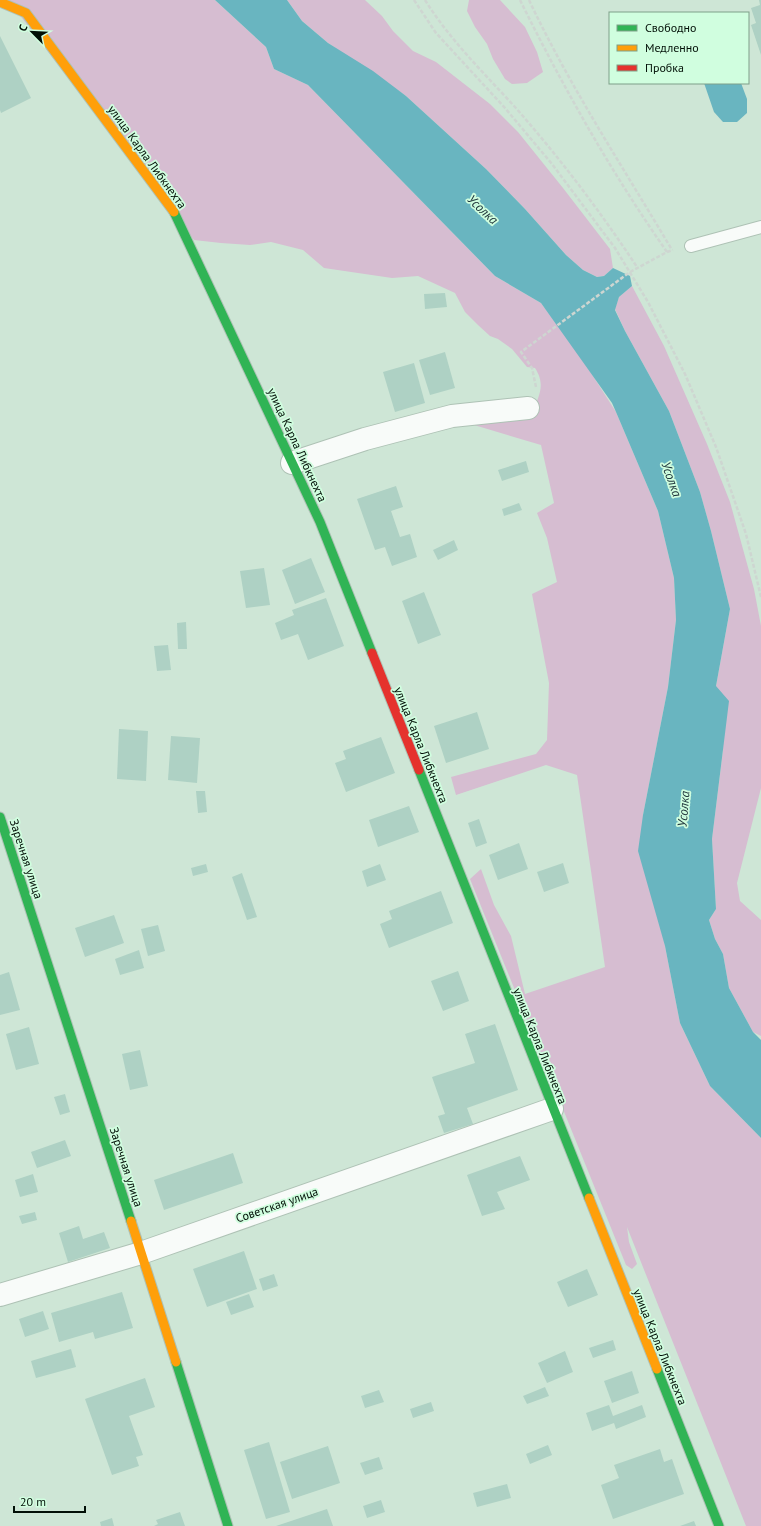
<svg xmlns="http://www.w3.org/2000/svg" width="761" height="1526" font-family="'PT Sans',sans-serif">
	<style>
		.green { fill: #d6bdd1 }
		.water { fill: #69b5c0 }
		.building { fill: #aed1c4 }
		.lines { fill: none; stroke-linecap: round; stroke-linejoin: round }
		.lane-casing { stroke: #aec2b5; stroke-width: 14 }
		.street-casing { stroke: #aec2b5; stroke-width: 24 }
		.fast-casing { stroke: #aec2b5; stroke-width: 11 }
		.slow-casing { stroke: #aec2b5; stroke-width: 11 }
		.jam-casing { stroke: #aec2b5; stroke-width: 11 }
		.path { stroke: #ced6d1; stroke-width: 2.5; stroke-dasharray: 4 2; stroke-linecap: butt }
		.lane { stroke: #f8fbf9; stroke-width: 12 }
		.street { stroke: #f8fbf9; stroke-width: 22 }
		.fast { stroke: #30b455; stroke-width: 9 }
		.slow { stroke: #ff9f0a; stroke-width: 9 }
		.jam { stroke: #e5322d; stroke-width: 9 }
		.labels { text-anchor: middle; stroke-width: 3.5; stroke-linejoin: round; paint-order: stroke }
		.street-label { font-size: 12px; fill: #021007; stroke: #d0fedf }
		.water-label { font-size: 13px; font-style: italic; fill: #20363c; stroke: #d0fedf }
	</style>
	<rect width="100%" height="100%" fill="#cee6d6"/>
	<g class="green">
		<path d="M8 0H215L266 47 274 69 308 85 495 276 541 303 579 354 616 412 658 511 674 578 676 620 668 687 643 815 665 946 680 1023 710 1086 761 1138V1526H746L627 1227 629 1242 637 1264 632 1269 626 1265 470 879 481 869 494 905 511 936 525 994 605 967 577 775 546 765 456 795 451 777 536 754 547 740 549 683 532 594 557 582 547 538 537 513 554 503 541 445 464 422 532 413C539 396 546 385 535 368L527 367 512 349 498 339 490 336 478 325 465 312 455 293 418 276 392 278 324 268 303 250 271 242 250 245 221 243 194 240Z"/>
		<polygon points="287,0 365,0 382,16 393,31 413,51 436,62 490,104 518,132 563,188 610,249 613,268 604,276 597,277 583,270 566,255 525,209 486,169 406,96 328,43 302,21"/>
		<polygon points="469,0 500,0 525,27 537,52 543,72 527,83 512,84 505,79 493,59 487,44 475,27 467,11"/>
		<polygon points="632,286 664,346 707,444 730,502 754,589 761,626 761,788 737,883 740,901 761,920 761,1036 753,1032 729,988 723,954 715,939 709,920 716,909 712,839 723,750 716,686 730,609 711,531 700,492 669,411 625,331 615,309 619,297"/>
	</g>
	<g class="water">
		<polygon points="215,0 287,0 302,21 328,43 373,71 406,96 486,169 525,209 566,255 583,270 597,277 604,276 613,268 630,276 632,286 619,297 615,310 625,331 669,411 700,492 711,531 730,609 716,686 729,701 712,839 716,909 709,920 715,939 723,954 729,988 753,1032 761,1040 761,1138 710,1086 680,1023 665,946 638,851 643,815 668,687 676,620 674,578 658,511 616,412 612,403 541,303 495,276 308,85 274,69 266,47"/>
		<polygon points="704,83 741,83 747,99 747,113 737,122 723,122 714,112"/>
	</g>
	<g class="building">
		<polygon points="759,0 761,0 761,55 751,25 756,23 751,8 760,5"/>
		<polygon points="0,36 31,98 1,113 0,110"/>
		<polygon points="445,293 447,307 425,309 424,294"/>
		<polygon points="445,352 455,388 430,395 419,360"/>
		<polygon points="414,363 425,403 395,412 383,372"/>
		<polygon points="526,461 529,472 502,481 498,470"/>
		<polygon points="396,486 403,507 391,511 400,537 410,534 417,557 392,566 385,547 375,550 357,499"/>
		<polygon points="519,503 522,510 504,516 502,509"/>
		<polygon points="454,540 458,550 438,560 433,550"/>
		<polygon points="311,558 325,592 295,604 282,570"/>
		<polygon points="264,568 270,605 246,608 240,571"/>
		<polygon points="424,592 441,635 418,644 402,601"/>
		<polygon points="326,598 344,646 308,660 298,634 281,640 275,623 294,615 292,610"/>
		<polygon points="186,622 187,649 178,649 177,623"/>
		<polygon points="168,645 171,670 157,671 154,646"/>
		<polygon points="477,712 489,749 446,763 434,726"/>
		<polygon points="119,729 148,731 146,781 117,779"/>
		<polygon points="171,736 200,738 197,783 168,780"/>
		<polygon points="381,737 395,773 346,792 335,763 346,759 343,751"/>
		<polygon points="196,791 205,791 207,812 198,813"/>
		<polygon points="409,806 419,832 378,847 369,820"/>
		<polygon points="479,819 487,843 476,847 468,823"/>
		<polygon points="519,843 528,869 498,880 489,855"/>
		<polygon points="563,863 569,883 544,892 537,872"/>
		<polygon points="206,864 208,872 193,876 191,868"/>
		<polygon points="380,864 386,880 367,887 362,871"/>
		<polygon points="242,873 257,917 247,920 232,877"/>
		<polygon points="441,891 453,923 389,948 380,924 392,919 389,911"/>
		<polygon points="114,915 124,943 85,957 75,928"/>
		<polygon points="158,925 165,951 148,956 141,929"/>
		<polygon points="139,950 144,968 120,975 115,959"/>
		<polygon points="458,971 469,1001 443,1011 431,981"/>
		<polygon points="9,972 20,1010 0,1015 0,975"/>
		<polygon points="495,1024 518,1090 467,1108 473,1124 444,1133 438,1116 445,1114 432,1077 475,1063 465,1034"/>
		<polygon points="29,1027 39,1064 16,1070 6,1034"/>
		<polygon points="140,1050 148,1086 130,1090 122,1054"/>
		<polygon points="65,1094 70,1112 60,1115 54,1097"/>
		<polygon points="65,1140 71,1156 37,1168 31,1152"/>
		<polygon points="233,1153 243,1183 164,1210 154,1180"/>
		<polygon points="520,1156 530,1180 497,1192 505,1209 482,1216 467,1175"/>
		<polygon points="33,1174 38,1192 20,1197 15,1180"/>
		<polygon points="35,1212 37,1220 22,1224 19,1216"/>
		<polygon points="79,1226 83,1239 104,1232 110,1248 68,1262 59,1233"/>
		<polygon points="244,1251 257,1289 207,1307 193,1269"/>
		<polygon points="587,1269 598,1295 568,1307 557,1282"/>
		<polygon points="274,1274 278,1286 263,1291 259,1279"/>
		<polygon points="122,1292 133,1328 95,1339 93,1332 59,1342 51,1313"/>
		<polygon points="249,1294 254,1307 231,1315 226,1302"/>
		<polygon points="43,1311 49,1329 25,1337 19,1319"/>
		<polygon points="613,1340 616,1350 593,1358 589,1348"/>
		<polygon points="71,1349 76,1367 36,1378 31,1361"/>
		<polygon points="565,1351 573,1372 547,1383 538,1363"/>
		<polygon points="632,1371 639,1393 612,1403 604,1381"/>
		<polygon points="145,1378 155,1407 129,1416 143,1455 136,1457 139,1466 112,1475 85,1399"/>
		<polygon points="545,1387 549,1396 527,1404 523,1396"/>
		<polygon points="379,1390 384,1402 365,1408 361,1396"/>
		<polygon points="431,1402 434,1411 413,1418 410,1409"/>
		<polygon points="609,1405 613,1416 642,1405 646,1417 616,1429 614,1423 592,1431 586,1413"/>
		<polygon points="269,1442 290,1512 266,1519 244,1450"/>
		<polygon points="548,1445 552,1455 530,1464 526,1454"/>
		<polygon points="328,1446 340,1483 292,1499 280,1462"/>
		<polygon points="660,1449 664,1462 672,1459 684,1494 613,1519 601,1485 619,1478 614,1465"/>
		<polygon points="379,1457 383,1469 365,1475 360,1463"/>
		<polygon points="507,1484 511,1498 477,1507 473,1493"/>
		<polygon points="381,1500 385,1512 367,1518 363,1506"/>
		<polygon points="327,1509 333,1526 276,1526"/>
		<polygon points="180,1512 185,1526 154,1526 158,1524 156,1520"/>
		<polygon points="112,1518 114,1526 101,1526 100,1522"/>
		<polygon points="694,1521 696,1526 680,1526"/>
	</g>
	<g class="lines">
		<g class="lane-casing">
			<polyline id="lane" points="691,246 761,227"/>
		</g>
		<g class="street-casing">
			<g id="street">
				<polyline points="292,463 365,439 452,416 528,408"/>
				<polyline points="0,1295 141,1253 552,1109"/>
			</g>
		</g>
		<g class="fast-casing">
			<g id="fast">
				<polyline points="174,212 320,522 372,653"/>
				<polyline points="419,770 589,1198"/>
				<polyline points="0,817 131,1221"/>
				<polyline points="176,1362 228,1526"/>
				<polyline points="657,1369 719,1526"/>
			</g>
		</g>
		<g class="slow-casing">
			<g id="slow">
				<polyline points="0,2 26,13 174,212"/>
				<polyline points="589,1198 657,1369"/>
				<polyline points="131,1221 176,1362"/>
			</g>
		</g>
		<g class="jam-casing">
			<polyline id="jam" points="372,653 419,770"/>
		</g>
		<g class="path">
			<polyline points="414,0 436,33 505,108 552,164 615,248 648,302 685,374 716,447 746,534 761,597"/>
			<path d="M425 0C450 40 483 72 515 107 559 157 600 211 637 267"/>
			<path d="M520 0C563 87 611 172 667 252"/>
			<path d="M529 0C570 87 623 167 672 250"/>
			<polyline points="536,387 532,368 521,352 630,272 667,252 673,250"/>
		</g>
		<use href="#lane" class="lane"/>
		<use href="#street" class="street"/>
		<use href="#fast" class="fast"/>
		<use href="#slow" class="slow"/>
		<use href="#jam" class="jam"/>
	</g>
	<g class="labels">
		<g class="street-label">
			<text transform="translate(147 157) rotate(54)" y="4">улица Карла Либкнехта</text>
			<text transform="translate(297 445) rotate(65)" y="4">улица Карла Либкнехта</text>
			<text transform="translate(421 745) rotate(68)" y="4">улица Карла Либкнехта</text>
			<text transform="translate(26 859) rotate(72)" y="4">Заречная улица</text>
			<text transform="translate(540 1046) rotate(68)" y="4">улица Карла Либкнехта</text>
			<text transform="translate(126 1167) rotate(72)" y="4">Заречная улица</text>
			<text transform="translate(277 1205) rotate(-19)" y="4">Советская улица</text>
			<text transform="translate(660 1347) rotate(68)" y="4">улица Карла Либкнехта</text>
		</g>
		<g class="water-label">
			<text transform="translate(483 209) rotate(43)" y="5">Усолка</text>
			<text transform="translate(672 479) rotate(70)" y="5">Усолка</text>
			<text transform="translate(683 809) rotate(-85)" y="5">Усолка</text>
		</g>
	</g>
	<rect x="609" y="12" width="140" height="72" fill="#d0fedf" stroke="#7e9f89"/>
	<rect x="617" y="25" width="20" height="6" fill="#30b455" stroke="#7e9f89"/>
	<text x="645" y="32" font-size="12" fill="#021007">Свободно</text>
	<rect x="617" y="45" width="20" height="6" fill="#ff9f0a" stroke="#7e9f89"/>
	<text x="645" y="52" font-size="12" fill="#021007">Медленно</text>
	<rect x="617" y="65" width="20" height="6" fill="#e5322d" stroke="#7e9f89"/>
	<text x="645" y="72" font-size="12" fill="#021007">Пробка</text>
	<g transform="translate(32 32) rotate(294)" stroke="#d0fedf" stroke-width="3" paint-order="stroke">
	<path d="M0-3L7 15L0 10L-7 15Z" fill="#021007"/>
	<text y="-6" font-size="11" font-weight="bold" text-anchor="middle" fill="#021007">С</text>
	</g>
	<path d="M14 1506v6h71v-6" fill="none" stroke="#021007" stroke-width="2"/>
	<text x="20" y="1506" font-size="12" fill="#021007" stroke="#d0fedf" stroke-width="3" paint-order="stroke">20 m</text>
</svg>
